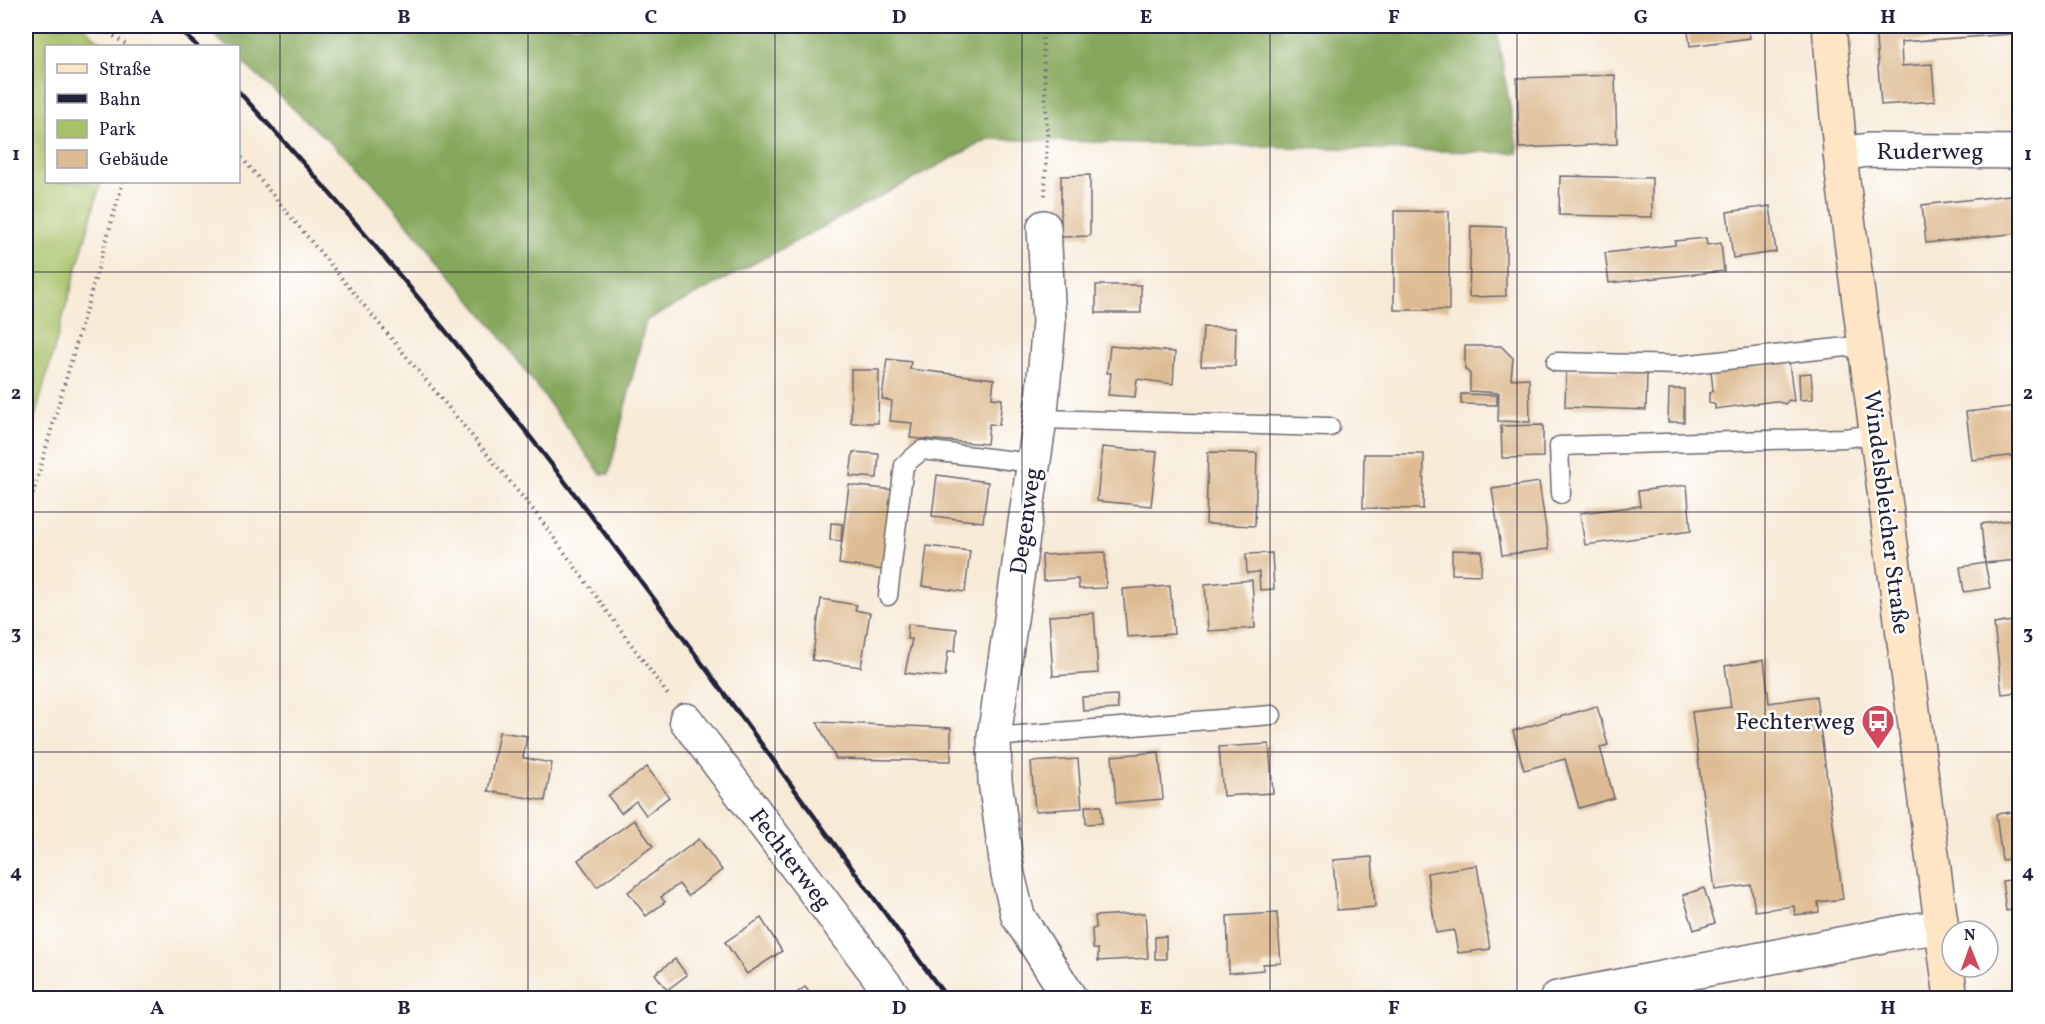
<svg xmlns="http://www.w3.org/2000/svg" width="2045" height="1024" font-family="Vollkorn,serif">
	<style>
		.green { fill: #a8c167; stroke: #657251; stroke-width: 1.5 }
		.forest { fill: #86a75c; stroke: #54644c; stroke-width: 1.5 }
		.building { fill: #debc93 }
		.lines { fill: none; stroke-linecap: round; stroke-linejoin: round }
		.lane-casing { stroke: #6d6872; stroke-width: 21 }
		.street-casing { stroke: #6d6872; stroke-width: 36 }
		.secondary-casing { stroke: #6d6872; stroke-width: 36 }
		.path { stroke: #6d6872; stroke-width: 4; stroke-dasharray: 1.5 4.5; stroke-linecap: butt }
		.lane { stroke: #fff; stroke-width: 18 }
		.street { stroke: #fff; stroke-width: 33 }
		.secondary { stroke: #fde5c5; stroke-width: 33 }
		.rail { stroke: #22223b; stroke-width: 4.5 }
		.grid { fill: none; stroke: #22223b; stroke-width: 1.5; stroke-opacity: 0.55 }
		.labels { text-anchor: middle; stroke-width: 5; stroke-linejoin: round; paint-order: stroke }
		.street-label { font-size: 24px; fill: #22223b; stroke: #fff }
		.poi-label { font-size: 24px; fill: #22223b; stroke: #fff; text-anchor: end }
		.neatline { fill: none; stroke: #22223b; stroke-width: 2 }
		.grid-label { font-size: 20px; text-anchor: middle; font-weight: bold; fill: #22223b }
	</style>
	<rect width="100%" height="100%" fill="#fff"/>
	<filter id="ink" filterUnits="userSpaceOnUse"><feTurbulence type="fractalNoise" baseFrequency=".0167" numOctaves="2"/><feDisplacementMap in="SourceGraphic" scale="12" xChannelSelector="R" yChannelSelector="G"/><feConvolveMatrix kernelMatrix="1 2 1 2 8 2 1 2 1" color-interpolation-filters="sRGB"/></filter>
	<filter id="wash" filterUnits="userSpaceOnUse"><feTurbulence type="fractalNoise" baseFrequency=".008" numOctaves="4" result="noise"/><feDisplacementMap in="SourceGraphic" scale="24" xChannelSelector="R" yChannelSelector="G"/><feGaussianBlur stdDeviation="1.35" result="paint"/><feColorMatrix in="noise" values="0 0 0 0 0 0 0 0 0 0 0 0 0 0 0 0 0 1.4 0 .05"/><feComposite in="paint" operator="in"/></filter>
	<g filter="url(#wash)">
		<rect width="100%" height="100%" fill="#f7ead7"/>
		<polygon class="green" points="26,26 83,26 105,46 46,46 46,182 101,182 26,449"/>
		<polygon class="forest" points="205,26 1496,26 1518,153 988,139 646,321 609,474 601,474 491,324 371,180 239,59 238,46 226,46"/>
		<g id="blocks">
			<g class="building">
				<polygon points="1687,26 1748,26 1750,38 1690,46"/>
				<polygon points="1875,26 2012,26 2012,34 1901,42 1902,66 1932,64 1935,101 1881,105"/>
				<polygon points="1615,75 1617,144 1519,148 1517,78"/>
				<polygon points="1090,175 1090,236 1061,237 1061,176"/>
				<polygon points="1560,176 1652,178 1652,217 1559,215"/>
				<polygon points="2018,194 2019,233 1926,243 1922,205"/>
				<polygon points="1770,206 1776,252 1733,258 1727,212"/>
				<rect x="1394" y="211" width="55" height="99"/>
				<polygon points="1471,226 1506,227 1506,296 1469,297"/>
				<polygon points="1706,238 1707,245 1721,243 1724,271 1609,283 1605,253 1675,245 1675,241"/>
				<rect x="1096" y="285" width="45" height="28"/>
				<polygon points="1203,327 1236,328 1235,366 1201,366"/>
				<polygon points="1110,346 1175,352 1173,384 1137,379 1135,397 1108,395 1111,373 1107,373"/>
				<polygon points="1465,346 1501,346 1513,358 1511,379 1529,378 1530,422 1498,421 1499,393 1470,391 1470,374 1465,369"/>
				<polygon points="887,359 911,362 910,369 994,379 992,398 1002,399 999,425 989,424 987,444 910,438 912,423 890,421 892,401 882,399"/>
				<polygon points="1789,362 1794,401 1789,400 1785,404 1775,401 1715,409 1715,405 1709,402 1709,394 1713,390 1711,371"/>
				<polygon points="851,370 879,370 878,423 851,423"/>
				<polygon points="1566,370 1647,373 1646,410 1565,407"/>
				<polygon points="1811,373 1813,399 1800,400 1799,374"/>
				<polygon points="1669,389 1684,389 1684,422 1668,422"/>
				<polygon points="1461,394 1497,395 1497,405 1461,404"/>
				<polygon points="2019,406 2019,455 1972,460 1966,412"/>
				<polygon points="1543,425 1543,457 1502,458 1501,426"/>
				<polygon points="1102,447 1157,452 1151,506 1097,501"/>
				<polygon points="853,452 879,454 877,478 850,476"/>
				<polygon points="1208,452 1257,453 1255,526 1206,524"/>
				<polygon points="1364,454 1424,454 1423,509 1363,508"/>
				<polygon points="937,475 988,482 983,522 932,516"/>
				<polygon points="1539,482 1549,549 1502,555 1492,489"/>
				<polygon points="849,485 894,490 883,570 839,564"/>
				<polygon points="1687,485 1691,531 1585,545 1580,513 1640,506 1638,491"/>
				<polygon points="2019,519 2019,560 1985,563 1981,524"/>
				<polygon points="831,523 842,524 841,541 830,540"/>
				<polygon points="927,546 970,551 965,592 922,586"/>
				<polygon points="1452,550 1482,551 1481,575 1452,574"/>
				<polygon points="1105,552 1106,588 1079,589 1078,579 1043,581 1042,555"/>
				<polygon points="1272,553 1274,589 1260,590 1259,572 1247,573 1246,554"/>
				<polygon points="1985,563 1990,588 1964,592 1960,567"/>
				<polygon points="1252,580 1255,628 1208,631 1205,584"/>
				<polygon points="1170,586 1174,634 1127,637 1123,589"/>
				<polygon points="821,599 857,605 855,610 870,613 861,667 812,660"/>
				<polygon points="1094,613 1098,673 1053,676 1049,616"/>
				<polygon points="2019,620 2019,692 2002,694 1994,624"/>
				<polygon points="908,624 957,629 955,651 948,651 945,677 905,673 912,639 907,639"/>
				<polygon points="1764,660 1769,703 1816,696 1843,899 1818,902 1819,912 1795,915 1794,906 1755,911 1751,885 1715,890 1692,712 1731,707 1725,666"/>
				<polygon points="1117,695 1118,709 1083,711 1082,697"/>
				<polygon points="1597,706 1608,745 1600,747 1614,798 1579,808 1565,759 1524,770 1513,731"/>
				<polygon points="817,722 951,728 951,761 836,759"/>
				<polygon points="499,732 527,736 523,758 552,763 545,801 488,791"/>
				<polygon points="1269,744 1273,793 1223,796 1219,747"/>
				<polygon points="1159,752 1163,799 1116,803 1112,756"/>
				<polygon points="1078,759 1082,808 1035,811 1031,762"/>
				<polygon points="647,767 669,797 646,815 636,801 621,813 608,796"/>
				<polygon points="1085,806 1101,806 1102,823 1086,824"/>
				<polygon points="2019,811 2019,858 2002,860 1996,814"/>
				<polygon points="634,820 653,846 597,887 578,860"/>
				<polygon points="699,839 722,870 688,896 679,884 661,897 665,902 646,916 628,892"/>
				<polygon points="1372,857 1375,907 1337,910 1333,860"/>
				<polygon points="1477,865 1490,949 1458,953 1454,930 1436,933 1427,873"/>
				<polygon points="2019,879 2019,909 2006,911 2002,881"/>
				<polygon points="1704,888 1715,923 1694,930 1683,895"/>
				<polygon points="1145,913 1148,958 1098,961 1098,949 1093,949 1092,929 1096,928 1095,916"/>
				<polygon points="1277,913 1281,963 1263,964 1263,970 1229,973 1227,916"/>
				<polygon points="761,918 782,951 747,974 725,942"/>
				<polygon points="1166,936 1166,959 1155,959 1155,937"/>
				<polygon points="675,959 687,975 667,990 655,974"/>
				<polygon points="805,987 814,998 790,998"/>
			</g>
		</g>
	</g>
	<g filter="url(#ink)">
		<use href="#blocks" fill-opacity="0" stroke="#6d6872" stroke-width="1.5"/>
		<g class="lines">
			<g class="lane-casing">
				<g id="lane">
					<polyline points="1556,362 1681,365 1865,345"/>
					<polyline points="1040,419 1330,427"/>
					<polyline points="1561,494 1559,446 1844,438 1877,434"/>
					<polyline points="888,596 904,465 922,450 1033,463"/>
					<polyline points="994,737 1272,715"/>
				</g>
			</g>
			<g class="street-casing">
				<g id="street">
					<polyline points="1840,154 1869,150 2020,152"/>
					<polyline points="1044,227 1049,322 1041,412 994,737 995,781 1008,875 1018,916 1070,998"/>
					<polyline points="686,720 895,998"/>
					<polyline points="1557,998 1908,931 1941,927"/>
				</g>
			</g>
			<g class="secondary-casing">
				<polyline id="secondary" points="1829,26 1842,173 1951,998"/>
			</g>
			<g class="path">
				<polyline points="99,26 128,46"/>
				<polyline points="1042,26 1047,134 1045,196"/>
				<polyline points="238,153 535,512 668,695"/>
				<polyline points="26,517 123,182"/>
			</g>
			<use href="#lane" class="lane"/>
			<use href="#street" class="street"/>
			<use href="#secondary" class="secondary"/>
			<g class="rail">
				<polyline points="177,26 197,46"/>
				<path d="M238 91C500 374 720 689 947 998"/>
			</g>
		</g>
	</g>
	<path class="grid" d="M280 26V998M528 26V998M775 26V998M1022 26V998M1270 26V998M1517 26V998M1765 26V998M26 272H2020M26 512H2020M26 752H2020"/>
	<defs>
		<g id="bus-pin" transform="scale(1.725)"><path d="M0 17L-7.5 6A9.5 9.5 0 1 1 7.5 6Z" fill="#d1495b" stroke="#fff"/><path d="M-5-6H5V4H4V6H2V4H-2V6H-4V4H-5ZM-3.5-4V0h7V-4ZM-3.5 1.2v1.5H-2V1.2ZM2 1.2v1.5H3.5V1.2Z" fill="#fff"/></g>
	</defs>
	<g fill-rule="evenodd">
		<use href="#bus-pin" x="1878" y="721"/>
	</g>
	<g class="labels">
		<g class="street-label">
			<text x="1930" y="159">Ruderweg</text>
			<text transform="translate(1887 512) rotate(83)" y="8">Windelsbleicher Straße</text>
			<text transform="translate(1025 521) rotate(-82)" y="8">Degenweg</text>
			<text transform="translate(791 859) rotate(53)" y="8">Fechterweg</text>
		</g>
		<g class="poi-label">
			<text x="1855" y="729">Fechterweg</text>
		</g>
	</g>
	<rect width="2045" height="1024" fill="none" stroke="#fff" stroke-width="66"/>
	<rect x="45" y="45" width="195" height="138" fill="#ffffff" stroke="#a7a7b1" stroke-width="1.5"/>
	<rect x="57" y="64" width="30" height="9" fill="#fde5c5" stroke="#a7a7b1" stroke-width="1.5"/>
	<text x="99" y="75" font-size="18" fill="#22223b">Straße</text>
	<rect x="57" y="94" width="30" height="9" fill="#22223b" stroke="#a7a7b1" stroke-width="1.5"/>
	<text x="99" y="105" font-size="18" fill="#22223b">Bahn</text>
	<rect x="57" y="120" width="30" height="18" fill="#a8c167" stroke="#a7a7b1" stroke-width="1.5"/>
	<text x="99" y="135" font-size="18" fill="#22223b">Park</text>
	<rect x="57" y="150" width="30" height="18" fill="#debc93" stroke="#a7a7b1" stroke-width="1.5"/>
	<text x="99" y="165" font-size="18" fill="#22223b">Gebäude</text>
	<g transform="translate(1970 949) rotate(359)"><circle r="28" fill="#ffffff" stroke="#a7a7b1" stroke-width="1.5"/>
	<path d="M0-4.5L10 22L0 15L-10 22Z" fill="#d1495b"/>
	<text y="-9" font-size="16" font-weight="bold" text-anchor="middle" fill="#22223b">N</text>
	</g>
	<rect x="33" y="33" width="1979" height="958" class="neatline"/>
	<g class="grid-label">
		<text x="157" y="23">A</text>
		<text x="404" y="23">B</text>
		<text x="651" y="23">C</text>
		<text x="899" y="23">D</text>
		<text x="1146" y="23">E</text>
		<text x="1394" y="23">F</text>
		<text x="1641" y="23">G</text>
		<text x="1888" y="23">H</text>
		<text x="16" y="160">1</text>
		<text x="2028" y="160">1</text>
		<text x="16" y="399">2</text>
		<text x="2028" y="399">2</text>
		<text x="16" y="639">3</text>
		<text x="2028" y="639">3</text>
		<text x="16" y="878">4</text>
		<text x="2028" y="878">4</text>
		<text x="157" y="1014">A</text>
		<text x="404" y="1014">B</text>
		<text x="651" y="1014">C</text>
		<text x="899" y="1014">D</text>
		<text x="1146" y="1014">E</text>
		<text x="1394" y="1014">F</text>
		<text x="1641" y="1014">G</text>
		<text x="1888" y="1014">H</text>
	</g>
</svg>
